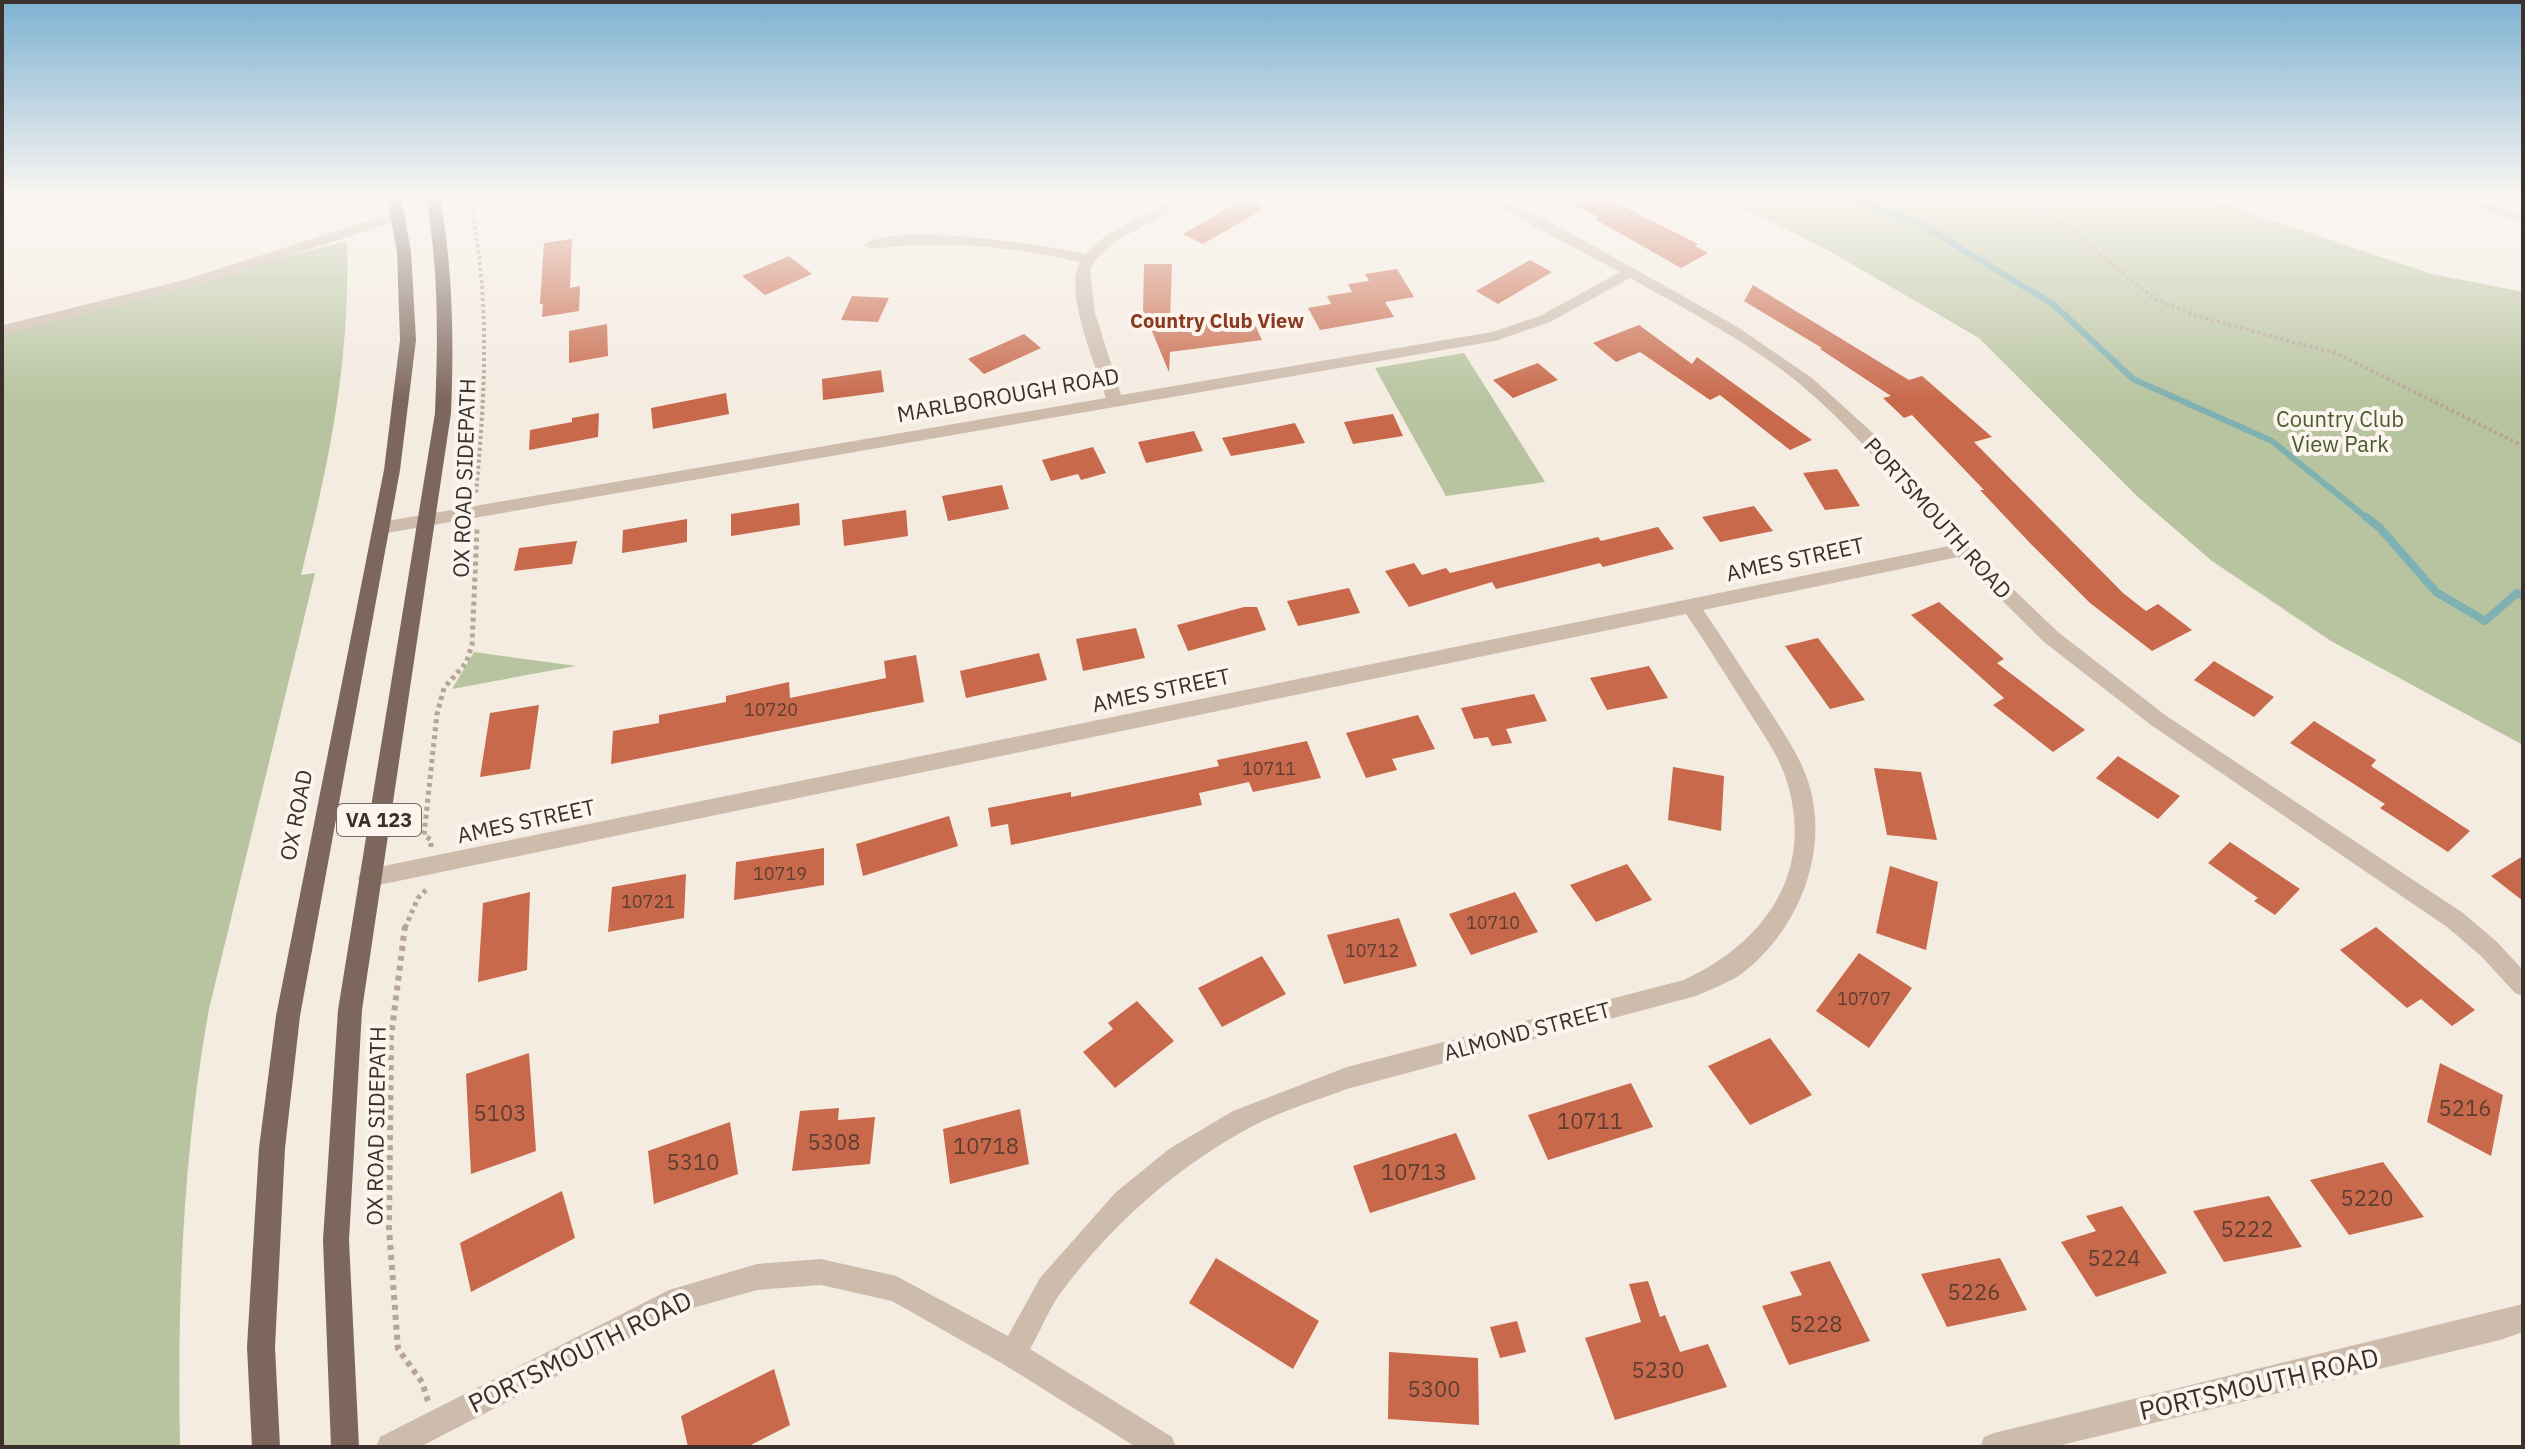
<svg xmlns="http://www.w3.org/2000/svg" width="2525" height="1449" font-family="'IBM Plex Sans',sans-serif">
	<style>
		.green { fill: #b8c4a0 }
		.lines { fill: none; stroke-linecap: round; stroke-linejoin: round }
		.stream-far1 { stroke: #7fb0b2; stroke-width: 6 }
		.stream { stroke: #7fb0b2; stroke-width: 8 }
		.building { fill: #c8694b }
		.path-far2 { stroke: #b9a596; stroke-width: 4; stroke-dasharray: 3 3; stroke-linecap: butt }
		.path-far1 { stroke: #b9a596; stroke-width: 5; stroke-dasharray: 4 4; stroke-linecap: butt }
		.path { stroke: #b9a596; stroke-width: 6; stroke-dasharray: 5 5; stroke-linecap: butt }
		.service { stroke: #cdbbac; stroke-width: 9 }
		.minor { fill: #cdbbac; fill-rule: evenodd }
		.primary { fill: #7d675c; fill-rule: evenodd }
		.labels { text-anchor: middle; stroke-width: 8; stroke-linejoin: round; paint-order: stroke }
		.number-label { font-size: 18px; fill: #5e3e33 }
		.far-neighbourhood-label { font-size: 20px; font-weight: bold; fill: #8c3b22; stroke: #fbf5ee }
		.shield { fill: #fbf5ee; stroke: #756b66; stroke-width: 2 }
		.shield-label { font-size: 20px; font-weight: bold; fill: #3b302b }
		.street-label { font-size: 22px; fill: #3b302b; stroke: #fbf5ee }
		.park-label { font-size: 22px; fill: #4a5a2e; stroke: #fbf5ee }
		.near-number-label { font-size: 22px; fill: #5e3e33 }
		.near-street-label { font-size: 26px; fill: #3b302b; stroke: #fbf5ee }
	</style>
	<rect width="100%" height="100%" fill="#f4ebe1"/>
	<g class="green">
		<polygon points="1722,197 2202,197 2432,274 2523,292 2523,745 2331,641 2212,561 2139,498 1979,338 1831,252"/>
		<path d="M347 241C350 363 330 458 301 575L315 573 209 1009C183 1153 177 1301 180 1447H2V329Z"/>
		<polygon points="1464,353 1542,477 1545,482 1446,496 1375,368"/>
		<polygon points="474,652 576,666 452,689"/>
	</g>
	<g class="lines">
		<polyline class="stream-far1" points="1848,197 1920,224 2053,304 2133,379 2272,441 2368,519"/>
		<polyline class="stream" points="2366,517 2380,528 2436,592 2485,621 2517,593 2523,596"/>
	</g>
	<g class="building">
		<polygon points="1247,197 1255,197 1262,210 1203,244 1183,234"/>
		<polygon points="1553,197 1605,197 1698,244 1695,246 1708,253 1681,268 1595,219 1599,217"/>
		<polygon points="572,239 570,288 580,286 579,311 542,317 543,304 540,304 544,243"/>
		<polygon points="789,256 812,274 765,295 742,276"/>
		<polygon points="1530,260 1552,272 1498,304 1476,291"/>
		<polygon points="1144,264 1172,264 1170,318 1199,314 1201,320 1249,312 1262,340 1170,352 1169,372 1143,310"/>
		<polygon points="1397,269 1414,297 1385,302 1394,317 1320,330 1308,308 1331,304 1327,296 1352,292 1348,284 1369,281 1365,274"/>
		<polygon points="1753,285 1909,380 1922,376 1992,437 1974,442 2123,593 2146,611 2158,604 2192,630 2152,651 2090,603 2029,542 1980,490 1984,490 1912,415 1904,418 1883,398 1891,396 1820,349 1822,348 1744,301"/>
		<polygon points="852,296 889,298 878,322 841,320"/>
		<polygon points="607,324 608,356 569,363 569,331"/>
		<polygon points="1639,325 1692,364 1697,357 1812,440 1790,450 1720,395 1710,400 1640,352 1616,362 1593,343"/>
		<polygon points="1024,334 1041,348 984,374 968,359"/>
		<polygon points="1538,363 1558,380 1513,398 1493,380"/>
		<polygon points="881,370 884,392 823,400 822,379"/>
		<polygon points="726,393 729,414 653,429 651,408"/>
		<polygon points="599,413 598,437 529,450 530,430 572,422 572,418"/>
		<polygon points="1393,414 1403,436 1353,444 1344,422"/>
		<polygon points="1295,423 1305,443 1231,456 1222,438"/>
		<polygon points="1194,431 1203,451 1146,463 1138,442"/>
		<polygon points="1093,447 1106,473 1081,480 1078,474 1051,481 1042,460"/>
		<polygon points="1837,469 1860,506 1825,510 1803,473"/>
		<polygon points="1002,485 1009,509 948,521 942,496"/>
		<polygon points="799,503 800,525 731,536 731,514"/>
		<polygon points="1754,506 1773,531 1720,542 1702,517"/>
		<polygon points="906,510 908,536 844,546 842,520"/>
		<polygon points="687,519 687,542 622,553 623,530"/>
		<polygon points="1658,527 1674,549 1603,567 1600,563 1496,589 1492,582 1409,607 1385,571 1414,563 1422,575 1446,568 1450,573 1598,537 1601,541"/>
		<polygon points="577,541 572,564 514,571 519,548"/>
		<polygon points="1349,588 1360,613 1298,626 1287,601"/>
		<polygon points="1939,602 2004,659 1997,663 2085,730 2053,752 1993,705 2004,698 1911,615"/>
		<polygon points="1244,607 1257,607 1266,630 1188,651 1177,625"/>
		<polygon points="1136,628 1145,658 1083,671 1076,639"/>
		<polygon points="1818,638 1865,700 1830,709 1785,646"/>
		<polygon points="1039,653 1047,680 966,698 960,671"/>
		<polygon points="916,655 924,702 611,764 613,731 659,723 659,715 726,702 726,696 789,682 790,698 886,678 884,661"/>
		<polygon points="2214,661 2274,697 2254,717 2194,680"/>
		<polygon points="1649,666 1668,698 1607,710 1590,678"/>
		<polygon points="1534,694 1547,721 1506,729 1512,743 1492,746 1488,737 1474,739 1461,708"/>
		<polygon points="539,705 530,769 480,777 490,713"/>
		<polygon points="1418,715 1435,749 1392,759 1397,770 1366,778 1346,733"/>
		<polygon points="2314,721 2376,760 2371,766 2470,831 2448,852 2380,808 2385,804 2290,743"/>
		<polygon points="1307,741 1321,778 1253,792 1249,782 1199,793 1202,805 1011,845 1008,824 991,827 988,808 1071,792 1071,797 1219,766 1217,760"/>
		<polygon points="2118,756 2180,796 2158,819 2096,778"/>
		<polygon points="1673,767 1724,776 1721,831 1668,820"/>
		<polygon points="1874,768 1921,772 1937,840 1887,835"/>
		<polygon points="949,816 958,846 863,876 856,844"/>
		<polygon points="2230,842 2300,889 2275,915 2254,901 2258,898 2208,863"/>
		<polygon points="824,848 824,885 734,900 736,862"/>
		<polygon points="2523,856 2523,901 2491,876"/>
		<polygon points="1627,864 1652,900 1596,922 1570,885"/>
		<polygon points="1890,866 1938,882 1926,950 1876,933"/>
		<polygon points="686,874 684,918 608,932 612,887"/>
		<polygon points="530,892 527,970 478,982 483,903"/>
		<polygon points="1515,892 1538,932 1471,955 1449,914"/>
		<polygon points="1399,918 1417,966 1344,984 1327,935"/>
		<polygon points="2376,927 2475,1010 2452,1026 2421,999 2407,1008 2340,950"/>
		<polygon points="1859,953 1912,988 1869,1048 1816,1011"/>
		<polygon points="1262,956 1286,994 1222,1027 1198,988"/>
		<polygon points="1137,1001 1174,1041 1115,1088 1083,1052 1113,1029 1108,1023"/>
		<polygon points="1770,1038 1812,1095 1750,1125 1708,1066"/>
		<polygon points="529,1053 536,1151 471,1174 466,1074"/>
		<polygon points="2440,1063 2503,1095 2491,1156 2427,1122"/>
		<polygon points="1631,1083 1653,1127 1548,1160 1528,1115"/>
		<polygon points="839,1108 838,1120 875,1117 870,1164 792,1171 800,1111"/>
		<polygon points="1020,1109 1029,1164 950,1184 943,1129"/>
		<polygon points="730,1122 738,1174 654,1204 648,1151"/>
		<polygon points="1456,1133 1476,1179 1370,1213 1353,1166"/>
		<polygon points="2383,1162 2424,1217 2349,1235 2310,1180"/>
		<polygon points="562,1191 575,1238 471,1292 460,1243"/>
		<polygon points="2269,1196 2302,1247 2224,1262 2193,1211"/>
		<polygon points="2122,1206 2167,1273 2096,1297 2061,1242 2096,1231 2086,1216"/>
		<polygon points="1216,1258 1319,1321 1293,1369 1189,1303"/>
		<polygon points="2000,1258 2027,1310 1947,1327 1921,1274"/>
		<polygon points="1830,1261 1870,1341 1789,1365 1762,1306 1802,1295 1790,1272"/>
		<polygon points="1648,1281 1660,1317 1665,1315 1680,1352 1708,1344 1727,1387 1615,1420 1585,1338 1641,1322 1629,1284"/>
		<polygon points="1517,1321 1526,1352 1500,1358 1490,1327"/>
		<polygon points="1389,1352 1478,1358 1479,1425 1388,1419"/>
		<polygon points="774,1369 790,1425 747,1447 688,1447 681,1416"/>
	</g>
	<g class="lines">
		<g class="path-far2">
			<path d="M469 197C491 296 485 394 476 494"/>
			<polyline points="2015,197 2044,209 2154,298 2197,316 2338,354 2523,446"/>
		</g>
		<g class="path-far1">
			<polyline points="431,847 431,840 424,835 437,714 444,688 466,663 472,645 477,528"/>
			<polyline points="405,928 418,898 428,888"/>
		</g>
		<polyline class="path" points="405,926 391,1037 389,1228 398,1349 422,1382 428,1401"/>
		<polyline class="service" points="2,330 190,283 398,216"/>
		<g class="minor">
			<path d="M1177 197H1195L1118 240 1095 260 1090 269 1095 313 1121 395 1492 332 1540 316 1620 272 1479 197H1497L1567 231 1736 326 1812 378 1876 436 1968 546 2058 632 2165 715 2463 913 2497 942 2523 970V996L2515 993 2481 956 2447 927 2151 725 2044 642 1958 557 1703 610C1723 638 1741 668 1760 696 1777 723 1798 751 1808 781 1831 851 1798 932 1740 975 1726 984 1711 989 1696 996L1347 1089C1315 1101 1281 1111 1251 1127 1176 1167 1109 1227 1059 1295 1048 1311 1040 1332 1030 1349L1172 1437 1176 1447H1136L1003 1364 892 1301 821 1285 757 1290 682 1311 420 1447H376L380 1437 669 1290 757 1264 821 1259 896 1276 1008 1336 1040 1278 1115 1193 1169 1149 1233 1111 1347 1067 1684 980C1764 943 1815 873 1787 782 1779 755 1761 731 1746 707 1726 676 1707 644 1686 614L369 887 361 885 358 878 361 871 369 869 1949 546C1902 490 1858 432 1801 385 1749 342 1688 311 1630 278L1550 322 1495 341 381 534 372 528 381 522 1106 398C1096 366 1063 291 1080 262 1011 246 941 240 871 249L864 245C894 221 1045 245 1085 254L1108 234Z"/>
			<polygon points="2444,197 2466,197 2523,215 2523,223"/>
			<polygon points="2523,1304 2523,1332 2500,1340 2053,1447 1980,1447 1984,1437 1994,1433"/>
		</g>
		<g class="primary">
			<polygon points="387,197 401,197 411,252 416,340 400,470 300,1016 285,1148 275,1347 280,1447 252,1447 247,1347 259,1148 276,1016 384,470 400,340 397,252"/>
			<path d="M426 197H440C453 271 454 338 451 413L362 1010 349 1240 359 1447H331L323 1240 338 1010 435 413C438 338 439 272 426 197Z"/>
		</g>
	</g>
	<linearGradient id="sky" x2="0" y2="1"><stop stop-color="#7eb2d2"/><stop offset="0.49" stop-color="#faf6f2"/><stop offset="1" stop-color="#faf6f2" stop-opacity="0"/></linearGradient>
	<rect width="2525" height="400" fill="url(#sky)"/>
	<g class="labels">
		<g class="number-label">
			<text x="771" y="716">10720</text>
			<text x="1269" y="775">10711</text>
			<text x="780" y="880">10719</text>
			<text x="648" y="908">10721</text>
			<text x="1493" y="929">10710</text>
			<text x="1372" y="957">10712</text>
			<text x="1864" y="1005">10707</text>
		</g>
		<g class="far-neighbourhood-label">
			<text x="1217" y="328">Country Club View</text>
		</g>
		<rect class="shield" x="337" y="804" width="84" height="32" rx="6"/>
		<g class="shield-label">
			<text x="379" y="827">VA 123</text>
		</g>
		<g class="street-label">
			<text transform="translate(1008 395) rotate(-10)" y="8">MARLBOROUGH ROAD</text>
			<text transform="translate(464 478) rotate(-88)" y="8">OX ROAD SIDEPATH</text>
			<text transform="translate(1938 518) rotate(48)" y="8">PORTSMOUTH ROAD</text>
			<text transform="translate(1795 559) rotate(-12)" y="8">AMES STREET</text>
			<text transform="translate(1161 690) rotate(-12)" y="8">AMES STREET</text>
			<text transform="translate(296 815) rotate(-79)" y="8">OX ROAD</text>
			<text transform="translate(526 821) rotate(-12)" y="8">AMES STREET</text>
			<text transform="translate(1527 1031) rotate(-15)" y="8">ALMOND STREET</text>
			<text transform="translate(376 1126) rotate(-89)" y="8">OX ROAD SIDEPATH</text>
		</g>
		<g class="park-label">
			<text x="2340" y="427">Country Club<tspan x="2340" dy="25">View Park</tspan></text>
		</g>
		<g class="near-number-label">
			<text x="2465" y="1116">5216</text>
			<text x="500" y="1121">5103</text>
			<text x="1590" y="1129">10711</text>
			<text x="834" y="1150">5308</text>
			<text x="986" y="1154">10718</text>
			<text x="693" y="1170">5310</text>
			<text x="1414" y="1180">10713</text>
			<text x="2367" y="1206">5220</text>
			<text x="2247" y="1237">5222</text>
			<text x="2114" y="1266">5224</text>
			<text x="1974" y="1300">5226</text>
			<text x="1816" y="1332">5228</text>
			<text x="1658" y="1378">5230</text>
			<text x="1434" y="1397">5300</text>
		</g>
		<g class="near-street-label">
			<text transform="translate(580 1352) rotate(-26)" y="9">PORTSMOUTH ROAD</text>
			<text transform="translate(2259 1384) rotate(-13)" y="9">PORTSMOUTH ROAD</text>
		</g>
	</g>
	<rect width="2525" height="1449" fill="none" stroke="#3b302b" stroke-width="8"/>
</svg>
